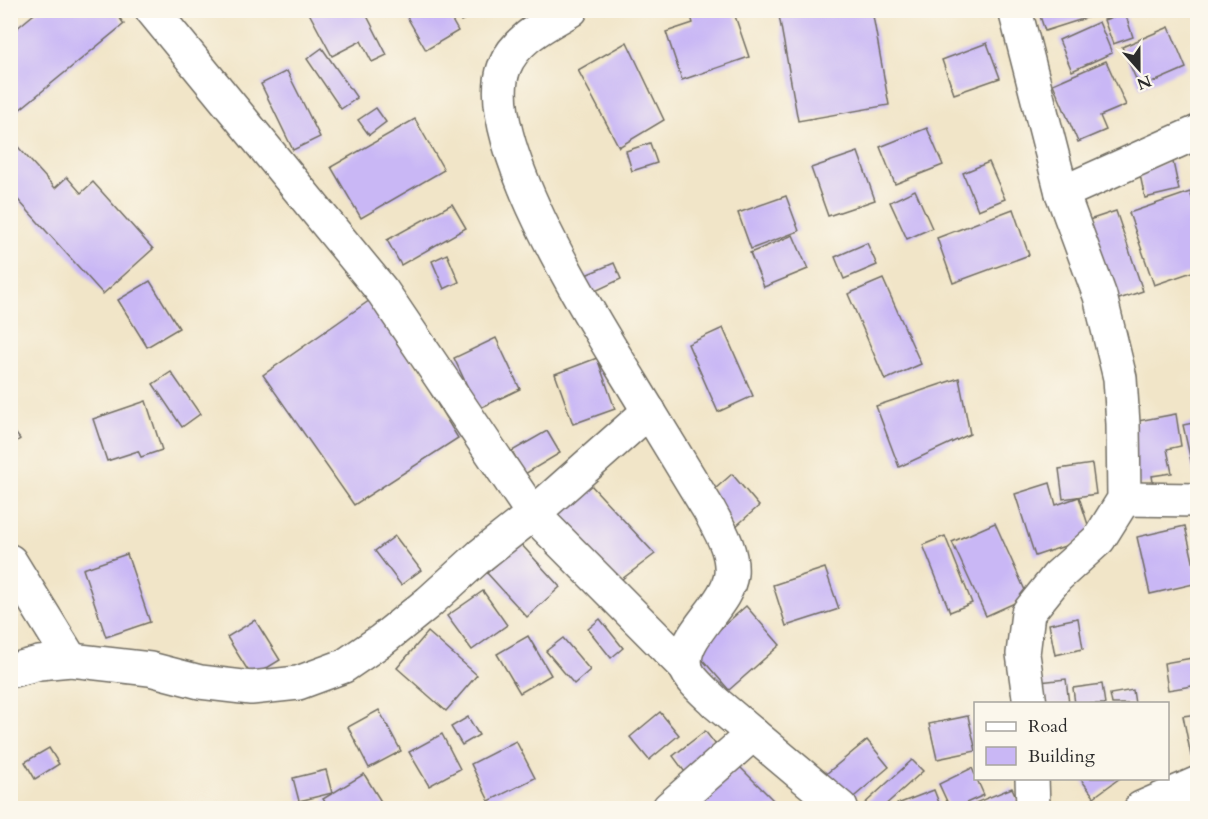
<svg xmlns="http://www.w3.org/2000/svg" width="1208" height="819" font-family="Cardo,serif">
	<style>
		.building { fill: #c9b7f5 }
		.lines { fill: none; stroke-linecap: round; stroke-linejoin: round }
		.minor-casing { stroke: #706c62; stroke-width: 36 }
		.minor { stroke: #fff; stroke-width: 33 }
	</style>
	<rect width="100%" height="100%" fill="#fbf7ec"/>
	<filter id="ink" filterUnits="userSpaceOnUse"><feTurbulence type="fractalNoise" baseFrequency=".0167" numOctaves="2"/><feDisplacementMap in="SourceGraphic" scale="12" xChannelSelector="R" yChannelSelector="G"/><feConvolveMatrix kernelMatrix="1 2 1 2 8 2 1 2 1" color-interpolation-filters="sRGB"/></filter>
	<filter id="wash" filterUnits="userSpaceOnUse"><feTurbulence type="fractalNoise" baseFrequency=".008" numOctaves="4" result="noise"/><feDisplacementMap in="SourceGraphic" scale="24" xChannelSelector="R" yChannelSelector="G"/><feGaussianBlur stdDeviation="1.35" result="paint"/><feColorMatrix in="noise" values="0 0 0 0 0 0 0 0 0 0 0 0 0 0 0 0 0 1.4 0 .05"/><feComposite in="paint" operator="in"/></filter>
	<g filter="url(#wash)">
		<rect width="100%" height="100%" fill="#f1e5c8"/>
		<g id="blocks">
			<g class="building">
				<polygon points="39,10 114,10 124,24 13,115 10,112 10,34"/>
				<polygon points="313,10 364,10 387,55 372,62 361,41 332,56 309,13"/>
				<polygon points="403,10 446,10 458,31 426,50"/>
				<polygon points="456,10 483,10 461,21"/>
				<polygon points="689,10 733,10 749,57 682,80 666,32 693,23"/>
				<polygon points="778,10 872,10 889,105 798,121"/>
				<polygon points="1038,10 1108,10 1108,11 1045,31"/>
				<polygon points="1125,13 1133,37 1113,44 1104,20"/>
				<polygon points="1099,22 1112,53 1072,71 1059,40"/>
				<polygon points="1169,27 1186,68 1140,88 1122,47"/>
				<polygon points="627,42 664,120 619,147 578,70"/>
				<polygon points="987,43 1000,78 954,94 942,60"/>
				<polygon points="322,48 357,98 341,109 307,59"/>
				<polygon points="1106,61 1126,105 1100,116 1106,130 1078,142 1053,84"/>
				<polygon points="287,71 320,137 293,150 261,84"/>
				<polygon points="376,108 386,122 369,135 358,120"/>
				<polygon points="415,119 444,170 361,218 331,167"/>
				<polygon points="927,128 943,165 895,184 880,147"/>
				<polygon points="10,138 55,188 67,177 81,193 93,182 153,249 103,294 10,191"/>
				<polygon points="650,143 657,163 632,171 626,151"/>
				<polygon points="858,152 875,200 828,216 811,168"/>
				<polygon points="989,162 1005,199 978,210 963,173"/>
				<polygon points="1173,162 1179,190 1145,198 1139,170"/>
				<polygon points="915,190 932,228 907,239 890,202"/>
				<polygon points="1190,192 1198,215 1198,270 1154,285 1129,213"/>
				<polygon points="786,196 799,231 751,249 738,213"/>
				<polygon points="452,204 466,228 401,265 387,240"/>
				<polygon points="1013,209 1029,255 953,283 937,238"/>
				<polygon points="1116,211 1143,291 1107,303 1080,223"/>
				<polygon points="793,235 808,269 764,287 750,253"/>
				<polygon points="867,243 877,265 844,279 835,257"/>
				<polygon points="447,254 459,282 444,289 432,261"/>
				<polygon points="614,263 621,279 589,294 581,277"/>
				<polygon points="883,279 921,364 885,380 848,294"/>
				<polygon points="150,281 179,328 147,347 118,300"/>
				<polygon points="373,298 458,438 354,505 263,375"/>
				<polygon points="723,328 753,396 718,412 688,344"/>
				<polygon points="496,338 520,389 478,409 454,358"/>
				<polygon points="597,358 615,409 573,424 555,374"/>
				<polygon points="171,372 200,414 182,427 153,384"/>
				<polygon points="959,378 970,434 899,467 876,406"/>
				<polygon points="146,401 162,450 141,457 138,451 107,461 93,419"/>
				<polygon points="1176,414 1181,446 1167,449 1172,473 1152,476 1153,482 1138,485 1127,423"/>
				<polygon points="1198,422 1198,479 1195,479 1183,425"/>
				<polygon points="10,426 20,439 10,446"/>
				<polygon points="547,431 560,453 525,474 512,451"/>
				<polygon points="1092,464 1096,494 1063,499 1059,469"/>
				<polygon points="732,474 759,506 734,528 707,496"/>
				<polygon points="589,483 655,554 618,582 551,515"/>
				<polygon points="1050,483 1056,505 1079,497 1092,537 1035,556 1015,494"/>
				<polygon points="995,523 1028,597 986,616 952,542"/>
				<polygon points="1185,526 1198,583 1150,594 1137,537"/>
				<polygon points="395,536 421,570 401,585 375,551"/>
				<polygon points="945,536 972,603 950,612 923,545"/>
				<polygon points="520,543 560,587 527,617 487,573"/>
				<polygon points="127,554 150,622 106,637 83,569"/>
				<polygon points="825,568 839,609 786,626 773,585"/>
				<polygon points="483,591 507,625 472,650 447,616"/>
				<polygon points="746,606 780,645 729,690 695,651"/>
				<polygon points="1078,618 1083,649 1055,655 1049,624"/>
				<polygon points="600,619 623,648 611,658 588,629"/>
				<polygon points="255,620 280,660 252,677 227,637"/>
				<polygon points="428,632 477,675 446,711 397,668"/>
				<polygon points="528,636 551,675 520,693 497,654"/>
				<polygon points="563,638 590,670 574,684 546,651"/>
				<polygon points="1198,657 1198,685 1168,690 1164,663"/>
				<polygon points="1066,679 1069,704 1033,704 1031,683"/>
				<polygon points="1102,684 1105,704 1075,704 1073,688"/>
				<polygon points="1133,690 1135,704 1112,704 1110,694"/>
				<polygon points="379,710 401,751 369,768 348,727"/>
				<polygon points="660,712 679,735 649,760 630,737"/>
				<polygon points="1198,714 1198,755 1191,756 1183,716"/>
				<polygon points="968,716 976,751 937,759 929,724"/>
				<polygon points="468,717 479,735 462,745 451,727"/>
				<polygon points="705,731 720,750 687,775 673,756"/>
				<polygon points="442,734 460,769 429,786 409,752"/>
				<polygon points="867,740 889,767 849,801 826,774"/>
				<polygon points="516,741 535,778 489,801 471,764"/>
				<polygon points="49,748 59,764 35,779 25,762"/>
				<polygon points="912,760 923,771 882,808 860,808"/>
				<polygon points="739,766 781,808 695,808"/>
				<polygon points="972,768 984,795 955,808 950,808 939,784"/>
				<polygon points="326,770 332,793 299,801 293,778"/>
				<polygon points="364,774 385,808 329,808 323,799"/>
				<polygon points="1080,778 1120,778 1094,797"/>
				<polygon points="1012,788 1021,808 978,808 975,803"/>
				<polygon points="934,790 941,808 887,808"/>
			</g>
		</g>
	</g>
	<g filter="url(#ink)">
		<use href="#blocks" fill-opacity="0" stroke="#706c62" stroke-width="1.5"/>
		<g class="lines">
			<g class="minor-casing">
				<g id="minor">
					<polyline points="152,10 383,292 533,514 686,668"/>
					<path d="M571 10C545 25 515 39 504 68 478 139 593 320 631 382 657 425 683 467 709 510 720 531 733 550 731 574 728 606 678 637 686 668 689 679 707 694 716 703L841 808"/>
					<polyline points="1015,10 1062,193 1100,296 1120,378 1123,424 1124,499 1099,539 1057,577 1028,613 1023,654 1030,704"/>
					<polyline points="1062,193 1198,132"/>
					<polyline points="1124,499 1198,500"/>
					<polyline points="10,561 71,660"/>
					<polyline points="10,671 39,663 71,660 150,669 200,682 251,688 298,683 344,666 382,640 429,602 481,555 533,514 649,411"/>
					<polyline points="1032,778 1033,808"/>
					<polyline points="669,808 753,734"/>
					<polyline points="1141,808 1198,783"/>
				</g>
			</g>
			<use href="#minor" class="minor"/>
		</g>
	</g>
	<rect width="1208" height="819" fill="none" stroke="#fbf7ec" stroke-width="36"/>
	<rect x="974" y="702" width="195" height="78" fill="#fbf7ec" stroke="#a8a59f" stroke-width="1.5"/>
	<rect x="986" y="722" width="30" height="9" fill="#ffffff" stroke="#a8a59f" stroke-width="1.5"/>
	<text x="1028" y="732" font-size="18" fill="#2b2b2b">Road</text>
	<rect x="986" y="747" width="30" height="18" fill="#c9b7f5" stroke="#a8a59f" stroke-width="1.5"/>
	<text x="1028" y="762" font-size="18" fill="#2b2b2b">Building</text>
	<g transform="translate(1139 69) rotate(159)" stroke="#fbf7ec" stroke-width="4.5" paint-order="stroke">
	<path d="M0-4.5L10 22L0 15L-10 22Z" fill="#2b2b2b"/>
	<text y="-9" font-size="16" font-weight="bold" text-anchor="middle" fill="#2b2b2b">N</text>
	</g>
</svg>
